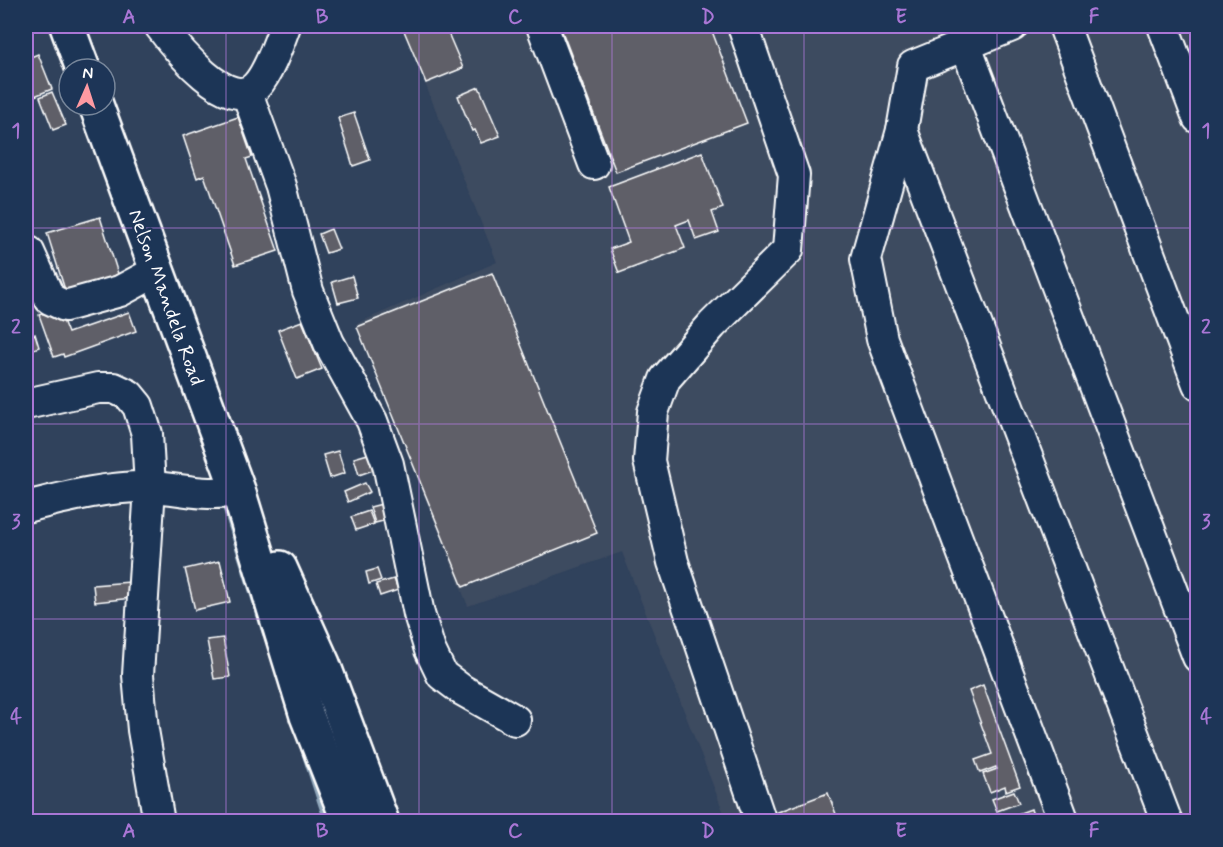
<svg xmlns="http://www.w3.org/2000/svg" width="1223" height="847" font-family="Mynerve,sans-serif">
	<style>
		.built { fill: #3e4b60 }
		.lines { fill: none; stroke-linecap: round; stroke-linejoin: round }
		.stream { stroke: #90a7bb; stroke-width: 6 }
		.building { fill: #5e5f68; stroke: #fff; stroke-width: 1.5 }
		.minor-casing { stroke: #fff; stroke-width: 34 }
		.major-casing { stroke: #fff; stroke-width: 38 }
		.minor { stroke: #1d3557; stroke-width: 30 }
		.major { stroke: #1d3557; stroke-width: 33 }
		.grid { fill: none; stroke: #a976d5; stroke-width: 1.5; stroke-opacity: 0.55 }
		.labels { text-anchor: middle; stroke-width: 4.5; stroke-linejoin: round; paint-order: stroke }
		.street-label { font-size: 20px; fill: #fff; stroke: #1d3557 }
		.neatline { fill: none; stroke: #a976d5; stroke-width: 2 }
		.grid-label { font-size: 20px; text-anchor: middle; font-weight: bold; fill: #a976d5 }
	</style>
	<rect width="100%" height="100%" fill="#30425c"/>
	<filter id="ink" filterUnits="userSpaceOnUse"><feTurbulence type="fractalNoise" baseFrequency=".0167" numOctaves="2"/><feDisplacementMap in="SourceGraphic" scale="12" xChannelSelector="R" yChannelSelector="G"/><feConvolveMatrix kernelMatrix="1 2 1 2 8 2 1 2 1" color-interpolation-filters="sRGB"/></filter>
	<g filter="url(#ink)">
		<polygon class="built" points="402,26 1197,26 1197,821 727,821 622,552 468,606 356,324 497,262"/>
		<g class="lines">
			<g class="stream">
				<polyline points="223,500 265,634"/>
				<polyline points="303,749 327,822"/>
			</g>
		</g>
		<g class="building">
			<polygon points="402,26 445,26 463,68 426,83"/>
			<polygon points="560,26 710,26 747,123 616,172"/>
			<polygon points="38,54 52,89 32,97 26,81 26,59"/>
			<polygon points="479,87 500,136 481,143 475,130 472,131 458,96"/>
			<polygon points="52,92 66,125 53,130 40,97"/>
			<polygon points="354,113 370,160 353,166 338,118"/>
			<polygon points="238,117 252,157 246,159 278,251 235,265 204,175 197,178 183,136"/>
			<polygon points="702,152 723,208 712,212 719,232 696,240 689,220 676,225 685,248 619,273 610,249 629,242 609,187"/>
			<polygon points="100,217 119,277 66,293 47,233"/>
			<polygon points="331,229 339,249 326,253 319,234"/>
			<polygon points="492,273 597,533 463,587 357,327"/>
			<polygon points="352,276 358,298 338,303 332,282"/>
			<polygon points="58,308 68,333 129,312 136,331 64,357 63,354 54,357 39,315"/>
			<polygon points="302,321 322,369 297,379 278,330"/>
			<polygon points="35,334 39,347 26,352 26,338"/>
			<polygon points="338,451 345,473 330,478 323,455"/>
			<polygon points="368,454 373,470 359,475 354,458"/>
			<polygon points="365,483 370,492 348,502 344,492"/>
			<polygon points="382,504 387,520 375,523 370,507"/>
			<polygon points="369,511 374,524 356,530 351,517"/>
			<polygon points="220,561 230,602 195,610 185,569"/>
			<polygon points="377,569 381,580 369,584 366,572"/>
			<polygon points="394,579 398,590 380,596 376,584"/>
			<polygon points="130,582 132,598 95,602 93,585"/>
			<polygon points="223,638 230,677 214,679 207,640"/>
			<polygon points="983,685 1020,786 1006,791 1005,786 990,792 983,774 997,769 996,767 980,773 975,760 992,754 969,691"/>
			<polygon points="1014,791 1019,803 997,811 992,799"/>
			<polygon points="828,793 839,822 773,822 770,815"/>
			<polygon points="1031,809 1035,822 1002,822 1001,820"/>
		</g>
		<g class="lines">
			<g class="minor-casing">
				<g id="minor">
					<path d="M160 26C174 45 231 117 257 85 269 72 279 42 285 26"/>
					<polyline points="542,26 594,164"/>
					<polyline points="743,26 794,175 788,250 712,325 665,379 653,412 649,461 673,562 761,822"/>
					<polyline points="1012,26 913,66 902,130 866,259 882,339 1064,822"/>
					<polyline points="1064,26 1198,384"/>
					<polyline points="1163,26 1198,118"/>
					<polyline points="965,44 1198,657"/>
					<polyline points="247,93 281,186 308,291 329,343 372,421 388,464 419,614 430,650 442,675 462,690 515,720"/>
					<polyline points="902,130 1167,822"/>
					<polyline points="29,252 50,299 65,306 120,291 157,271"/>
					<polyline points="26,404 98,388 114,388 129,395 138,406 147,434 150,487 138,675 143,730 159,822"/>
					<path d="M26 507C66 497 107 486 150 487 181 488 207 498 238 490"/>
				</g>
			</g>
			<g class="major-casing">
				<g id="major">
					<polyline points="67,26 83,69"/>
					<polyline points="96,105 238,490 307,716 349,822"/>
					<polyline points="280,568 323,664 382,822"/>
				</g>
			</g>
			<use href="#minor" class="minor"/>
			<use href="#major" class="major"/>
		</g>
	</g>
	<path class="grid" d="M226 26V822M419 26V822M612 26V822M804 26V822M997 26V822M26 228H1198M26 424H1198M26 619H1198"/>
	<g class="labels">
		<g class="street-label">
			<text transform="translate(167 297) rotate(70)" y="7">Nelson Mandela Road</text>
		</g>
	</g>
	<rect width="1223" height="847" fill="none" stroke="#1d3557" stroke-width="66"/>
	<g transform="translate(87 87) rotate(3)"><circle r="28" fill="#1d3557" stroke="#77869a" stroke-width="1.5"/>
	<path d="M0-4.5L10 22L0 15L-10 22Z" fill="#ff9aa2"/>
	<text y="-9" font-size="16" font-weight="bold" text-anchor="middle" fill="#ffffff">N</text>
	</g>
	<rect x="33" y="33" width="1157" height="781" class="neatline"/>
	<g class="grid-label">
		<text x="129" y="23">A</text>
		<text x="322" y="23">B</text>
		<text x="515" y="23">C</text>
		<text x="708" y="23">D</text>
		<text x="901" y="23">E</text>
		<text x="1094" y="23">F</text>
		<text x="16" y="137">1</text>
		<text x="1206" y="137">1</text>
		<text x="16" y="333">2</text>
		<text x="1206" y="333">2</text>
		<text x="16" y="528">3</text>
		<text x="1206" y="528">3</text>
		<text x="16" y="723">4</text>
		<text x="1206" y="723">4</text>
		<text x="129" y="837">A</text>
		<text x="322" y="837">B</text>
		<text x="515" y="837">C</text>
		<text x="708" y="837">D</text>
		<text x="901" y="837">E</text>
		<text x="1094" y="837">F</text>
	</g>
</svg>
